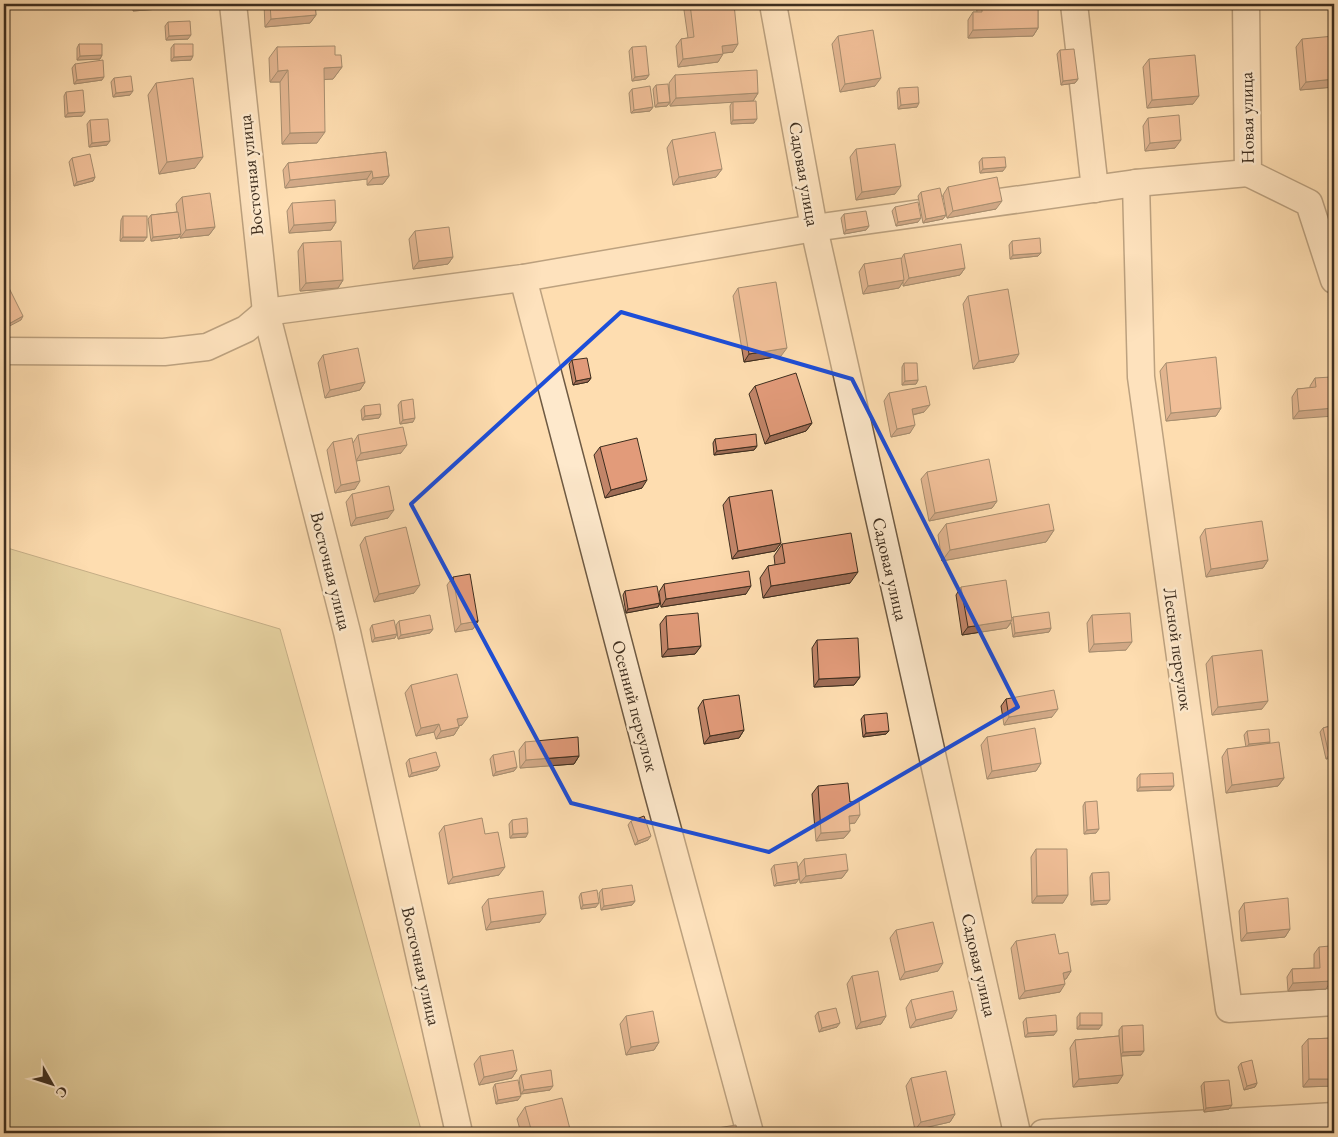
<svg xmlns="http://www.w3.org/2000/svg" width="1338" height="1137" font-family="'EB Garamond',serif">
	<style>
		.green { fill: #c6bf87; stroke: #827653 }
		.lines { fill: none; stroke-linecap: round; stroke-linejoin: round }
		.street-casing { stroke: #6e5a43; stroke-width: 29 }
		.street { stroke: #fee9cc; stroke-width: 26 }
		.wall { fill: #c28569; stroke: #3e2e1f }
		.shaded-wall { fill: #9e6c55; stroke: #3e2e1f }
		.building { fill: #e29b7a; stroke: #3e2e1f }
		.marked { fill: none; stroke: #1d4ed8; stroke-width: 4; stroke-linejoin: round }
		.labels { text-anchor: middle; stroke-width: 5; stroke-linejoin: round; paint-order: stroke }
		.street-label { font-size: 18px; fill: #3e2e1f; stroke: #fee9cc }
	</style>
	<rect width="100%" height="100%" fill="#feddb0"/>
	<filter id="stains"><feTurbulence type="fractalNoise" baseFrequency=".004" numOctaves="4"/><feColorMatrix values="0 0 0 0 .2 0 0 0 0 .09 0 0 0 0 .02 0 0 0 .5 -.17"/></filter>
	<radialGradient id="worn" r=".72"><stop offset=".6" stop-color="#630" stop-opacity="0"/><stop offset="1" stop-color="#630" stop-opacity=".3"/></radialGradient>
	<polygon class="green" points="4,547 280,629 422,1133 4,1133"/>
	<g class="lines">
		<g class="street-casing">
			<g id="street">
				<polyline points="233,4 266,312 347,632 459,1133"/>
				<polyline points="773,4 814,228 1017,1133"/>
				<polyline points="1074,4 1095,189"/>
				<polyline points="1246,4 1248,173 1309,203 1334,280"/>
				<polyline points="1136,183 1141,377 1229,1009 1334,1002"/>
				<polyline points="523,278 656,786 750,1133"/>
				<polyline points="4,351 164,352 207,347 246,329 266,312 523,278 814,228 1136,183 1248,173"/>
				<polyline points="1043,1133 1334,1116"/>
			</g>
		</g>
		<use href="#street" class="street"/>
	</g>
	<g class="wall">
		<polygon points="133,4 175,4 172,8 133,11"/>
		<polygon points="264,4 315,4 316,15 310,23 265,27"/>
		<polygon points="689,4 734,4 733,52 723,53 718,62 678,67 676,46 681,39 688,38 684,10"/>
		<polygon points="976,4 1038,4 1038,28 1033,36 968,38 968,20 973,12 977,12"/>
		<polygon points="168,22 188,39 166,40 165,26"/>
		<polygon points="838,36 875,86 840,92 832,44"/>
		<polygon points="1302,39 1334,87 1300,90 1296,47"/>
		<polygon points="79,44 102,55 100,59 77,60 77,48"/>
		<polygon points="174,44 191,60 171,61 171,48"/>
		<polygon points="277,47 335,55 342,67 333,79 324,79 317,143 282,144 280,82 270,82 269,58"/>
		<polygon points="632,47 649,75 646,79 632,81 629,51"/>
		<polygon points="1060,50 1078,79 1075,83 1061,85 1057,54"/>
		<polygon points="1149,59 1193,104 1147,108 1143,67"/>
		<polygon points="75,64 102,80 74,84 72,68"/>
		<polygon points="675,75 758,93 753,101 754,123 731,124 730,106 732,102 670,106 669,83"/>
		<polygon points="114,78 130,95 113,97 111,82"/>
		<polygon points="156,83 195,168 159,174 148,95"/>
		<polygon points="656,85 670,102 667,106 655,107 653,89"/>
		<polygon points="899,88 917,107 898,109 897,92"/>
		<polygon points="632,89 653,107 650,111 631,113 629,93"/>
		<polygon points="66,92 82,116 65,117 64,96"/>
		<polygon points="1148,118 1175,148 1145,151 1143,126"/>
		<polygon points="90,120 107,145 89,147 87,124"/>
		<polygon points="672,140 722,169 716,177 673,185 667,148"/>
		<polygon points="856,149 895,194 856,200 850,157"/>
		<polygon points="386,152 389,176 383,184 367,185 367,179 285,188 283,170 288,163"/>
		<polygon points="72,158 95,177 93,181 74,186 69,162"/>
		<polygon points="982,158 1003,171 980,173 979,162"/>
		<polygon points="948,187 996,209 947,218 943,195"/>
		<polygon points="921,192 946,215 943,219 923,223 918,196"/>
		<polygon points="182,197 215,227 209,235 180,238 180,236 178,238 151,241 148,219 151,215 177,212 176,204"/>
		<polygon points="292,203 336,222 331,230 289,233 287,211"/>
		<polygon points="895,207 918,222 896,226 892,211"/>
		<polygon points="844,214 869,226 866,230 844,234 841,218"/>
		<polygon points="123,216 144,241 120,241 121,220"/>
		<polygon points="415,231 453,257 448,264 413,269 409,239"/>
		<polygon points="1012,241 1038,256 1010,259 1009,245"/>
		<polygon points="303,243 343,280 338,288 300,291 298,251"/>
		<polygon points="904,254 965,268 960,275 903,286 903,282 899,288 863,294 859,272 864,264 901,259"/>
		<polygon points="738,288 781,356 744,362 733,296"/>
		<polygon points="968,296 1014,362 973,369 963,304"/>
		<polygon points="323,355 365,382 360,390 325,398 318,363"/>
		<polygon points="572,360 591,378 588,382 573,385 569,364"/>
		<polygon points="904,363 918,380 916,384 902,385 902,367"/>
		<polygon points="1166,363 1221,408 1216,416 1166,421 1160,371"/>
		<polygon points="1315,378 1331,385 1293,419 1292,397 1297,389 1310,388 1310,386"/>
		<polygon points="755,386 812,423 806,431 765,444 749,394"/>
		<polygon points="889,393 924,412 913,415 910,433 891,437 884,401"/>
		<polygon points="401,401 413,422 400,424 398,405"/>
		<polygon points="364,406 381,414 379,418 362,420 361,410"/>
		<polygon points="358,435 401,453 356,461 355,489 335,493 327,450 333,442 353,443"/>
		<polygon points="715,439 757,446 754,450 714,455 713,443"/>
		<polygon points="600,447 642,488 605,498 594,455"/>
		<polygon points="927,472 997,501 992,508 929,521 921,479"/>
		<polygon points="352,494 388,518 351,526 346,502"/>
		<polygon points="729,497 781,543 775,551 732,559 723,505"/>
		<polygon points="946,524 1054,530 1046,542 942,561 938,535"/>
		<polygon points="1205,529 1268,560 1263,568 1206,577 1200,537"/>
		<polygon points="365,537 414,593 374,602 360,545"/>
		<polygon points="782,544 850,583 763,598 760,578 768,566 775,565 774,556"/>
		<polygon points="453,577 478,621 473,629 455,632 447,585"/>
		<polygon points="664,584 746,594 661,607 659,592"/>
		<polygon points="961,587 1012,618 1013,617 1051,628 1049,632 1013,637 1011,623 1007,628 962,635 956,595"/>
		<polygon points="625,591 660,603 658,607 626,613 623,595"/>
		<polygon points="1092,615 1126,650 1089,652 1087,623"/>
		<polygon points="666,616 701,646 695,654 662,657 660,624"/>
		<polygon points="399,621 433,629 430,633 398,639 396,625"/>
		<polygon points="372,625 395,638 372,642 370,629"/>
		<polygon points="817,640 860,677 854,685 814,687 812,648"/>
		<polygon points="1212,656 1262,709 1212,715 1206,664"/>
		<polygon points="411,685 462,725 459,726 459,727 454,735 436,739 434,732 416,736 405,693"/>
		<polygon points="1006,699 1052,717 1004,725 1001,706"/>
		<polygon points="703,700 744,730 739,738 704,744 698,708"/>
		<polygon points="864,715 886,734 863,737 861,719"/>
		<polygon points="1334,725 1334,757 1326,759 1320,732 1323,728"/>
		<polygon points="1247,731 1270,742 1269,744 1284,778 1278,786 1226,793 1222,757 1227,749 1246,747 1244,735"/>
		<polygon points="987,737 1041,763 1036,771 987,779 981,745"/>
		<polygon points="525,742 579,756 574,764 520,768 519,750"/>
		<polygon points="493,755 517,767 514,771 493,776 490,759"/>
		<polygon points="409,759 437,770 409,777 406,763"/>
		<polygon points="1140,774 1171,790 1137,791 1137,778"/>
		<polygon points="818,786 850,802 855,823 849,824 850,831 844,838 816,841 812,794"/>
		<polygon points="1085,802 1096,833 1084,834 1083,806"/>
		<polygon points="512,820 526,837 510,838 509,824"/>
		<polygon points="631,821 648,840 635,845 628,825"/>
		<polygon points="444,826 485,834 499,875 448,884 439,833"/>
		<polygon points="1036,849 1063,903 1032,903 1031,857"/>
		<polygon points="804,859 848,870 842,878 800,883 798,867"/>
		<polygon points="774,865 796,883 774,886 771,869"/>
		<polygon points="1092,873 1107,904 1091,905 1090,877"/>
		<polygon points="602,889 635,901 632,905 601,910 599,893"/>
		<polygon points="581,893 596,907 581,909 579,897"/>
		<polygon points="488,899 540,922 486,930 482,907"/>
		<polygon points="1244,903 1290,929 1285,937 1241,941 1239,911"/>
		<polygon points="896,930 938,971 900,980 890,938"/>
		<polygon points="1016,941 1059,954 1071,971 1066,979 1064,979 1060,992 1019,999 1011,948"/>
		<polygon points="1319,947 1331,981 1326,989 1288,991 1287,977 1292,969 1314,968 1314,954"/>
		<polygon points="852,976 886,1016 881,1024 856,1029 847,984"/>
		<polygon points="911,1000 952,1018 910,1028 906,1008"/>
		<polygon points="818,1012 837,1027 819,1032 815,1016"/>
		<polygon points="1080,1013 1099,1029 1077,1029 1077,1017"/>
		<polygon points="626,1016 659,1042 654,1050 626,1055 620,1024"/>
		<polygon points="1026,1018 1054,1035 1025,1037 1023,1022"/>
		<polygon points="1122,1026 1141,1055 1121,1056 1118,1083 1073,1087 1070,1048 1075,1040 1119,1036 1119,1030"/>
		<polygon points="1334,1038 1334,1086 1303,1087 1302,1046 1308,1039"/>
		<polygon points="480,1056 517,1070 512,1078 479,1085 474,1064"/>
		<polygon points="1241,1063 1257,1083 1255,1087 1244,1090 1238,1067"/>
		<polygon points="521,1075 550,1090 521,1094 519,1079"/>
		<polygon points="911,1078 955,1114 950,1122 915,1130 906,1086"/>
		<polygon points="1204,1082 1229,1109 1204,1112 1201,1086"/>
		<polygon points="495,1084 518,1100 496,1104 493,1088"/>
		<polygon points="525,1107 571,1133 521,1133 517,1119"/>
	</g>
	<g class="shaded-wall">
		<polygon points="138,4 175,4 172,8 133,11"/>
		<polygon points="316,15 310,23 265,27 271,19"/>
		<polygon points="1038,28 1033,36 968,38 973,30"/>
		<polygon points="191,35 188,39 166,40 169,36"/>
		<polygon points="738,44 733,52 717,54 722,46"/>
		<polygon points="723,54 718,62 678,67 683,59"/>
		<polygon points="102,55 100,59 77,60 80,56"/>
		<polygon points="193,56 191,60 171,61 174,57"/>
		<polygon points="342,67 333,79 316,80 324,68"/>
		<polygon points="288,70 280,82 270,82 278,71"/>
		<polygon points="649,75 646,79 632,81 635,77"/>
		<polygon points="104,77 102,80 74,84 77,80"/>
		<polygon points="881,78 875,86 840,92 845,84"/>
		<polygon points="1078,79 1075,83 1061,85 1063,81"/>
		<polygon points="1334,79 1334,87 1300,90 1306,82"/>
		<polygon points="133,91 130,95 113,97 116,93"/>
		<polygon points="758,93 753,101 670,106 676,98"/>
		<polygon points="1199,96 1193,104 1147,108 1152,100"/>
		<polygon points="670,102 667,106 655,107 658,103"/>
		<polygon points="919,103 917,107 898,109 901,105"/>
		<polygon points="653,107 650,111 631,113 634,110"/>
		<polygon points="85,112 82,116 65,117 68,113"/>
		<polygon points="757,119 754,123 731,124 733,120"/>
		<polygon points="325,132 317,143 282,144 290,133"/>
		<polygon points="1181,140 1175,148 1145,151 1150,143"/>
		<polygon points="110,141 107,145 89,147 92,143"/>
		<polygon points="203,157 195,168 159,174 167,162"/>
		<polygon points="1006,167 1003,171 980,173 983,169"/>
		<polygon points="722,169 716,177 673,185 679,177"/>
		<polygon points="372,171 367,179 285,188 290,180"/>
		<polygon points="389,176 383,184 367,185 373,178"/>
		<polygon points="95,177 93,181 74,186 77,182"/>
		<polygon points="901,186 895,194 856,200 862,192"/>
		<polygon points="1002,201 996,209 947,218 953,211"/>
		<polygon points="946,215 943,219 923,223 926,219"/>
		<polygon points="921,218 918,222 896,226 898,222"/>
		<polygon points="336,222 331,230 289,233 294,225"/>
		<polygon points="869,226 866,230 844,234 846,230"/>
		<polygon points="215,227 209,235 180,238 186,230"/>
		<polygon points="181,234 178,238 151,241 153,237"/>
		<polygon points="123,237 147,237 144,241 120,241"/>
		<polygon points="1041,253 1038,256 1010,259 1013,255"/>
		<polygon points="453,257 448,264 413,269 419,261"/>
		<polygon points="965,268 960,275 903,286 909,278"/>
		<polygon points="343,280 338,288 300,291 306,283"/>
		<polygon points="904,280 899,288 863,294 868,286"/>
		<polygon points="23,316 21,320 4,329 5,326"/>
		<polygon points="787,348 781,356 744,362 749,354"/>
		<polygon points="1019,354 1014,362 973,369 979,361"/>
		<polygon points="591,378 588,382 573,385 576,381"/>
		<polygon points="918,380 916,384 902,385 905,381"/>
		<polygon points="365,382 360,390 325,398 330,390"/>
		<polygon points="930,405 924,412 906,416 912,409"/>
		<polygon points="1221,408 1216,416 1166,421 1171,413"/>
		<polygon points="1334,408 1334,416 1293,419 1299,411"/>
		<polygon points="381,414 379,418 362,420 365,416"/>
		<polygon points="415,418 413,422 400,424 403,420"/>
		<polygon points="812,423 806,431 765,444 770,436"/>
		<polygon points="915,425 910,433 891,437 897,429"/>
		<polygon points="407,445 401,453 356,461 361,453"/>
		<polygon points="757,446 754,450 714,455 717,451"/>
		<polygon points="647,480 642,488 605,498 611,490"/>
		<polygon points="360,481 355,489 335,493 341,485"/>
		<polygon points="997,501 992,508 929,521 935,513"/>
		<polygon points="394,510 388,518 351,526 356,518"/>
		<polygon points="1054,530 1046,542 942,561 950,550"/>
		<polygon points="781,543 775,551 732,559 738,551"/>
		<polygon points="1268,560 1263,568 1206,577 1211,569"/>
		<polygon points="858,572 850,583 763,598 771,586"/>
		<polygon points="420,585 414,593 374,602 379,594"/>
		<polygon points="751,586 746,594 661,607 666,599"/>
		<polygon points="660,603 658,607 626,613 628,609"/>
		<polygon points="1012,620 1007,628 962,635 968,627"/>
		<polygon points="478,621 473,629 455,632 461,624"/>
		<polygon points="1051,628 1049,632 1013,637 1015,633"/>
		<polygon points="433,629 430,633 398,639 401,635"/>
		<polygon points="397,634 395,638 372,642 375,638"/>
		<polygon points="1132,642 1126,650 1089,652 1094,644"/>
		<polygon points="701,646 695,654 662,657 668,649"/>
		<polygon points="860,677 854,685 814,687 819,679"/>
		<polygon points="1268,701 1262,709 1212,715 1218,707"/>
		<polygon points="1058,709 1052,717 1004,725 1009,717"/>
		<polygon points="468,717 462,725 452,727 457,719"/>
		<polygon points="439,724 434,732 416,736 421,728"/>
		<polygon points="459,727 454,735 436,739 441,731"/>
		<polygon points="744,730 739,738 704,744 710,736"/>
		<polygon points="889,731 886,734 863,737 866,733"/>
		<polygon points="1270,742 1268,746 1246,748 1249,744"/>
		<polygon points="1334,753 1334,757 1326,759 1329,755"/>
		<polygon points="579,756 574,764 520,768 526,760"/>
		<polygon points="1041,763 1036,771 987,779 992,771"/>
		<polygon points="440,766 437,770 409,777 412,773"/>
		<polygon points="517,767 514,771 493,776 496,772"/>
		<polygon points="1284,778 1278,786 1226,793 1232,785"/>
		<polygon points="1174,786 1171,790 1137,791 1140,787"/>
		<polygon points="860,815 855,823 843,824 849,816"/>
		<polygon points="1099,829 1096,833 1084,834 1087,830"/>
		<polygon points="850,831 844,838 816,841 821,833"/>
		<polygon points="528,833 526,837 510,838 513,834"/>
		<polygon points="651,836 648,840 635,845 638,841"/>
		<polygon points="505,867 499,875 448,884 453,877"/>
		<polygon points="848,870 842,878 800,883 806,876"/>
		<polygon points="799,879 796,883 774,886 777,883"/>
		<polygon points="1068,895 1063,903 1032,903 1037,896"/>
		<polygon points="1110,900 1107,904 1091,905 1094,901"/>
		<polygon points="635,901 632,905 601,910 604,906"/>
		<polygon points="599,903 596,907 581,909 583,905"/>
		<polygon points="546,914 540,922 486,930 491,922"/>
		<polygon points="1290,929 1285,937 1241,941 1247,933"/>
		<polygon points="943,963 938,971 900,980 905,972"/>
		<polygon points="1071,971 1066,979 1058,980 1063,973"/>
		<polygon points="1331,981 1326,989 1288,991 1293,983"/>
		<polygon points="1065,984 1060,992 1019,999 1025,991"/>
		<polygon points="957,1010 952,1018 910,1028 916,1020"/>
		<polygon points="886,1016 881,1024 856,1029 861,1022"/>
		<polygon points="840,1023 837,1027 819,1032 822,1028"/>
		<polygon points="1080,1025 1102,1025 1099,1029 1077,1029"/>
		<polygon points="1057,1031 1054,1035 1025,1037 1028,1033"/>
		<polygon points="659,1042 654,1050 626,1055 631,1047"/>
		<polygon points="1144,1051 1141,1055 1120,1056 1123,1052"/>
		<polygon points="517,1070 512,1078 479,1085 484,1077"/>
		<polygon points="1123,1075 1118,1083 1073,1087 1079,1079"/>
		<polygon points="1309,1079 1334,1079 1334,1086 1303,1087"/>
		<polygon points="1257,1083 1255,1087 1244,1090 1247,1086"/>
		<polygon points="553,1086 550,1090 521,1094 524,1090"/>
		<polygon points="521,1096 518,1100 496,1104 498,1100"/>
		<polygon points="1232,1105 1229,1109 1204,1112 1206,1108"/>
		<polygon points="955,1114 950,1122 915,1130 921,1122"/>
	</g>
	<g class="building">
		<polygon points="270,4 315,4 316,15 271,19"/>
		<polygon points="690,4 734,4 738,44 722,46 723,54 683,59 681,39 694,37"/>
		<polygon points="982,4 1038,4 1038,28 973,30 973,12 982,12"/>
		<polygon points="190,21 191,35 169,36 168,22"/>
		<polygon points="873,30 881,78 845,84 838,36"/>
		<polygon points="1334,36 1334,79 1306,82 1302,39"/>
		<polygon points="79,44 102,44 102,55 80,56"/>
		<polygon points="174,44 193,44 193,56 174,57"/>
		<polygon points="335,46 335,55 341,55 342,67 324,68 325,132 290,133 288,70 278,71 277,47"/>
		<polygon points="646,46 649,75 635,77 632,47"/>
		<polygon points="1074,49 1078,79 1063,81 1060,50"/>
		<polygon points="1195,55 1199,96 1152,100 1149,59"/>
		<polygon points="103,60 104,77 77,80 75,64"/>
		<polygon points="757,70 758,93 676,98 675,75"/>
		<polygon points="131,76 133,91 116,93 114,78"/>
		<polygon points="193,78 203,157 167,162 156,83"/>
		<polygon points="668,84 670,102 658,103 656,85"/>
		<polygon points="650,86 653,107 634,110 632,89"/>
		<polygon points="918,87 919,103 901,105 899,88"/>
		<polygon points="83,90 85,112 68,113 66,92"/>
		<polygon points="756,101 757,119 733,120 733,102"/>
		<polygon points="1179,115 1181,140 1150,143 1148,118"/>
		<polygon points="108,119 110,141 92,143 90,120"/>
		<polygon points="715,132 722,169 679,177 672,140"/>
		<polygon points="895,144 901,186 862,192 856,149"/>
		<polygon points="386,152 389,176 373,178 372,171 290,180 288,163"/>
		<polygon points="90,154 95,177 77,182 72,158"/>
		<polygon points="1005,157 1006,167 983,169 982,158"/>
		<polygon points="997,177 1002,201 953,211 948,187"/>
		<polygon points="940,188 946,215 926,219 921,192"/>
		<polygon points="210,193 215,227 186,230 182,197"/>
		<polygon points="335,200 336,222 294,225 292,203"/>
		<polygon points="918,202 921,218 898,222 895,207"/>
		<polygon points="866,211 869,226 846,230 844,214"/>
		<polygon points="178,212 181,234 153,237 151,215"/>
		<rect x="123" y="216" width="24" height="21"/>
		<polygon points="449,227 453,257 419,261 415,231"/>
		<polygon points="1040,238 1041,253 1013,255 1012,241"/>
		<polygon points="341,241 343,280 306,283 303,243"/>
		<polygon points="961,244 965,268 909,278 904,254"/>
		<polygon points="901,258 904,280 868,286 864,264"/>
		<polygon points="776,282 787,348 749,354 738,288"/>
		<polygon points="9,288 23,316 5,326 4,323 4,291"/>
		<polygon points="1008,289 1019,354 979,361 968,296"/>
		<polygon points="358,348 365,382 330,390 323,355"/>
		<polygon points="1216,357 1221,408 1171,413 1166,363"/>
		<polygon points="587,358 591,378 576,381 572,360"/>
		<polygon points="904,363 917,363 918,380 905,381"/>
		<polygon points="796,373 812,423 770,436 755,386"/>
		<polygon points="1331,377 1331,385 1334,384 1334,408 1299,411 1297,389 1316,387 1315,378"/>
		<polygon points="926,386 930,405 912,409 915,425 897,429 889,393"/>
		<polygon points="413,399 415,418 403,420 401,401"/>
		<polygon points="380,404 381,414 365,416 364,406"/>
		<polygon points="403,427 407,445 361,453 358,435"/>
		<polygon points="756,434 757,446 717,451 715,439"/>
		<polygon points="352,438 360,481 341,485 333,442"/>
		<polygon points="637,438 647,480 611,490 600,447"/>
		<polygon points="989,459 997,501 935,513 927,472"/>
		<polygon points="389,486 394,510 356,518 352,494"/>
		<polygon points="772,490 781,543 738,551 729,497"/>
		<polygon points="1049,504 1054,530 950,550 946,524"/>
		<polygon points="1262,521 1268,560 1211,569 1205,529"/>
		<polygon points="406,527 420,585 379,594 365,537"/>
		<polygon points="851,533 858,572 771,586 768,566 785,563 782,544"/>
		<polygon points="749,571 751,586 666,599 664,584"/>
		<polygon points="470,574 478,621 461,624 453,577"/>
		<polygon points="1006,580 1012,620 968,627 961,587"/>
		<polygon points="657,586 660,603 628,609 625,591"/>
		<polygon points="1049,612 1051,628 1015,633 1013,617"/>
		<polygon points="698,613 701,646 668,649 666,616"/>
		<polygon points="1130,613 1132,642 1094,644 1092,615"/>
		<polygon points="430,615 433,629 401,635 399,621"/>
		<polygon points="394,620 397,634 375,638 372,625"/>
		<polygon points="858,638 860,677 819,679 817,640"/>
		<polygon points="1262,650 1268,701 1218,707 1212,656"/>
		<polygon points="457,674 468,717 457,719 459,727 441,731 439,724 421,728 411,685"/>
		<polygon points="1054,690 1058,709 1009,717 1006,699"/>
		<polygon points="739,695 744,730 710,736 703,700"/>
		<polygon points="887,713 889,731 866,733 864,715"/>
		<polygon points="1334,725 1334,753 1329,755 1323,728"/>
		<polygon points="1035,728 1041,763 992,771 987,737"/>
		<polygon points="1269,729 1270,742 1249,744 1247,731"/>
		<polygon points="578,737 579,756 526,760 525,742"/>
		<polygon points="1279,742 1284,778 1232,785 1227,749"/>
		<polygon points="514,751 517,767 496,772 493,755"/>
		<polygon points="436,752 440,766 412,773 409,759"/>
		<polygon points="1173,773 1174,786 1140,787 1140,774"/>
		<polygon points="848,783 850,802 859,801 860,815 849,816 850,831 821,833 818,786"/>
		<polygon points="1097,801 1099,829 1087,830 1085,802"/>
		<polygon points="644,816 651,836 638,841 631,821"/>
		<polygon points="482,818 485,834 498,832 505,867 453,877 444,826"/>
		<polygon points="527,818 528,833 513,834 512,820"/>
		<polygon points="1036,849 1067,849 1068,895 1037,896"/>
		<polygon points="846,854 848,870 806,876 804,859"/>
		<polygon points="797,862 799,879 777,883 774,865"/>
		<polygon points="1109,872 1110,900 1094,901 1092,873"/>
		<polygon points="632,885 635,901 604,906 602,889"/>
		<polygon points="597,890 599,903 583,905 581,893"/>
		<polygon points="543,891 546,914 491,922 488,899"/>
		<polygon points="1288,898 1290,929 1247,933 1244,903"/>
		<polygon points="933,922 943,963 905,972 896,930"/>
		<polygon points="1055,934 1059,954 1068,952 1071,971 1063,973 1065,984 1025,991 1016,941"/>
		<polygon points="1330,946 1331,981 1293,983 1292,969 1320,968 1319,947"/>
		<polygon points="878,971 886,1016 861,1022 852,976"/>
		<polygon points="953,991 957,1010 916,1020 911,1000"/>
		<polygon points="836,1008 840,1023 822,1028 818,1012"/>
		<polygon points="653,1011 659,1042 631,1047 626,1016"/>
		<rect x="1080" y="1013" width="22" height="12"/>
		<polygon points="1056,1015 1057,1031 1028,1033 1026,1018"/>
		<polygon points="1143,1025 1144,1051 1123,1052 1122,1026"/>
		<polygon points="1119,1036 1123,1075 1079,1079 1075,1040"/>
		<polygon points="1334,1038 1334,1079 1309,1079 1308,1039"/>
		<polygon points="513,1050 517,1070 484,1077 480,1056"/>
		<polygon points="1252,1060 1257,1083 1247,1086 1241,1063"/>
		<polygon points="551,1070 553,1086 524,1090 521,1075"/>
		<polygon points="946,1071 955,1114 921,1122 911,1078"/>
		<polygon points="518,1080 521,1096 498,1100 495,1084"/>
		<polygon points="1229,1080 1232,1105 1206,1108 1204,1082"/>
		<polygon points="562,1098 571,1133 532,1133 525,1107"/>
		<polygon points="736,1125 737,1133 693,1133 693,1132"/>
		<polygon points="1334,1132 1334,1133 1313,1133"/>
	</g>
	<path d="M0 0H1338V1137H0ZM621 312 852 379 1018 707 769 852 571 803 411 504Z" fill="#feddb0" fill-opacity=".55" fill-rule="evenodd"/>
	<path class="marked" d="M621 312 852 379 1018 707 769 852 571 803 411 504Z"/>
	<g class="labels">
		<g class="street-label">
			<text transform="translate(1247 118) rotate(-91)" y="6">Новая улица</text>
			<text transform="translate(804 174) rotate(80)" y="6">Садовая улица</text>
			<text transform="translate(251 175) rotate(-96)" y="6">Восточная улица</text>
			<text transform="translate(890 569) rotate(77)" y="6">Садовая улица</text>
			<text transform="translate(331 571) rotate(76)" y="6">Восточная улица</text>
			<text transform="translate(1178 649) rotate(82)" y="6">Лесной переулок</text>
			<text transform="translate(635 706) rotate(75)" y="6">Осенний переулок</text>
			<text transform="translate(979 965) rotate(77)" y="6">Садовая улица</text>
			<text transform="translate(421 966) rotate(77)" y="6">Восточная улица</text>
		</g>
	</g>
	<rect width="1338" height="1137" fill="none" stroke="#feddb0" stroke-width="20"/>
	<rect x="5" y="5" width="1328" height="1127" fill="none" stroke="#3e2e1f" stroke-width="2.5"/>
	<rect x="10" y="10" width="1318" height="1117" fill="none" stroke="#3e2e1f"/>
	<g transform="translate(52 1084) rotate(129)" stroke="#fee9cc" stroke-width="4" paint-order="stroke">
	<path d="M0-4L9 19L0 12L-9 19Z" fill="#3e2e1f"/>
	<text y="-8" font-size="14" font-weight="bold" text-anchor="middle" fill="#3e2e1f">С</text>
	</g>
	<rect width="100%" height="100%" filter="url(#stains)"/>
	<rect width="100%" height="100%" fill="url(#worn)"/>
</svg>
